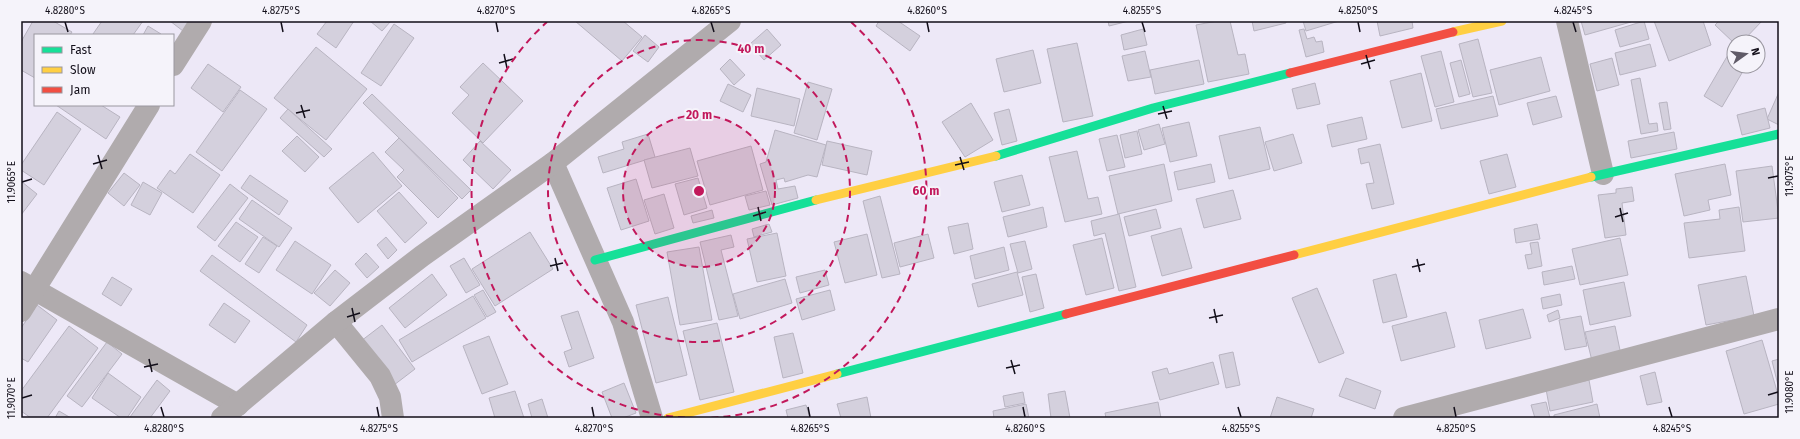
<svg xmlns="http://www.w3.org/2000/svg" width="1800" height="439" font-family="'Fira Sans',sans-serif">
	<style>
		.building { fill: #d4d0dd; stroke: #b8b4c1 }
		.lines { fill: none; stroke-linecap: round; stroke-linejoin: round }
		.street { stroke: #b0abad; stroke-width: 22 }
		.fast { stroke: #16e098; stroke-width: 9 }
		.slow { stroke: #ffcf43; stroke-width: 9 }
		.jam { stroke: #f24e42; stroke-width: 9 }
		.ticks { fill: none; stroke: #120e19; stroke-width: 1.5 }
		.ring { fill: none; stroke: #c2185b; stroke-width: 2; stroke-dasharray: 7 5 }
		.centre { fill: #c2185b; stroke: #f5f3fa; stroke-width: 2 }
		.ring-label { font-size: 12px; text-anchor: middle; font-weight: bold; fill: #c2185b; stroke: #f5f3fa; stroke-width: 4; stroke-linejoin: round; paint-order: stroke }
		.neatline { fill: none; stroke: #120e19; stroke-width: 1.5 }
		.ticks-label { font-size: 10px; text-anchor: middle; fill: #120e19 }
	</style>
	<rect width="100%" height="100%" fill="#ede8f7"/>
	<g class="building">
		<polygon points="33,21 53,21 72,32 70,35 35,35 35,78 21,70 21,42"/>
		<polygon points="102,21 143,21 133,35 94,35 93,34"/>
		<polygon points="170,21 190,21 183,31"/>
		<polygon points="327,21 354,21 336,48 317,34"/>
		<polygon points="370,21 391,21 382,31"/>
		<polygon points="575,21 623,21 642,37 622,61"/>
		<polygon points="879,21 898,21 920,36 910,51 876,26"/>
		<polygon points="1108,21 1129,21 1109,26"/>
		<polygon points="1217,21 1230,21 1238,55 1245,54 1249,74 1208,82 1196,25"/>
		<polygon points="1252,21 1286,21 1286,23 1254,31"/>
		<polygon points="1303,21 1339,21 1306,31"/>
		<polygon points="1377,21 1412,21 1413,28 1380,36"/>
		<polygon points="1581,21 1631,21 1631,22 1585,35"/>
		<polygon points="1644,21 1649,39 1620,47 1615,30"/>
		<polygon points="1654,21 1703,21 1711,45 1669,61"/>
		<polygon points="1719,21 1762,21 1742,42 1734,42 1734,43 1715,25"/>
		<polygon points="394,24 414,38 381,86 361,73"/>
		<polygon points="148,26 161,34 161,35 143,35"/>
		<polygon points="767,29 781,45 764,60 750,44"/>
		<polygon points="1143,29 1147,45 1124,50 1121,35"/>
		<polygon points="1304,29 1307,39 1314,37 1316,42 1322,41 1324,52 1306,57 1299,30"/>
		<polygon points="645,35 659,47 648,62 633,51"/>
		<polygon points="1478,39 1492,93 1473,97 1459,44"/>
		<polygon points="1077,43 1093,116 1063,122 1047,49"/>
		<polygon points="1650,44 1656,66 1620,75 1615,53"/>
		<polygon points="316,47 367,89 326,140 274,98"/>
		<polygon points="1732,48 1734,49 1734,66 1746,66 1722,107 1704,96"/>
		<polygon points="1033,50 1041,83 1004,92 996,59"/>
		<polygon points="1145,51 1151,77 1128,81 1122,56"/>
		<polygon points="1441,51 1454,102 1435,107 1421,56"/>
		<polygon points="1541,57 1550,91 1499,105 1490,70"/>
		<polygon points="1612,58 1619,85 1597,91 1590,64"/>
		<polygon points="730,59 745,75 734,85 720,69"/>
		<polygon points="1199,60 1204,84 1155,94 1150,70"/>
		<polygon points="1461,60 1470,94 1459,97 1450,63"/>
		<polygon points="483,63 523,101 483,143 452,113 469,95 460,87"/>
		<polygon points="208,64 241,87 223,112 191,88"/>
		<polygon points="1421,73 1432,121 1402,128 1390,81"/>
		<polygon points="1640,78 1649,124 1657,123 1658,131 1641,134 1631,80"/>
		<polygon points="808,82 832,89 817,140 794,133"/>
		<polygon points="1315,83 1320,104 1297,109 1292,89"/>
		<polygon points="728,84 751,95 743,112 720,101"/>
		<polygon points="757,88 800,99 794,126 751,116"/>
		<polygon points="240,90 267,109 222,171 196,152"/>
		<polygon points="1779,92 1779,125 1767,119"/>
		<polygon points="372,94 471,190 462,199 363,103"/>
		<polygon points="1493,96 1498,116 1441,129 1436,109"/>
		<polygon points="1556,96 1562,117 1533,125 1527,103"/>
		<polygon points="1667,102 1671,129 1664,130 1659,103"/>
		<polygon points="971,103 993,140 965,157 942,122"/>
		<polygon points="56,105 101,105 120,117 106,139"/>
		<polygon points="1765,108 1770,128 1742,135 1737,115"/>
		<polygon points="288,109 332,149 324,157 280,118"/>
		<polygon points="1009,109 1017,141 1002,145 994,113"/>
		<polygon points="57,112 81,129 44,185 21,170 21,165"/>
		<polygon points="1362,117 1367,139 1332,147 1327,125"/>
		<polygon points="1189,122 1197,156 1170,162 1162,128"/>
		<polygon points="1159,124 1165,144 1144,150 1138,130"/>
		<polygon points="1260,127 1270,169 1229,179 1219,136"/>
		<polygon points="775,130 826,145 817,177 808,175 785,182 784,178 776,180 778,189 795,186 798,198 772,205 760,164 766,162"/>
		<polygon points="1137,131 1142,154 1125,158 1120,135"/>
		<polygon points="1674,132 1677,149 1631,158 1628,141"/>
		<polygon points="648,134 655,157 603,173 598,157 624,149 622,142"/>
		<polygon points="1293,134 1302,163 1274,171 1265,142"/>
		<polygon points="1117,135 1125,167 1107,171 1099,139"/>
		<polygon points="297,136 319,157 305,172 282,151"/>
		<polygon points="399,138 458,198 438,218 397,177 404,170 385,152"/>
		<polygon points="480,141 511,170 493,189 463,160"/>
		<polygon points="827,141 872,151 867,175 822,165"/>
		<polygon points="1380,144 1394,204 1372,209 1366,184 1374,183 1369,162 1361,164 1358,149"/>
		<polygon points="751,146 763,190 710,205 697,161"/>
		<polygon points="690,148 698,176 652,188 644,160"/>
		<polygon points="1077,151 1088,199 1098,197 1102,214 1065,222 1049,157"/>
		<polygon points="373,152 402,186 358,223 329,188"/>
		<polygon points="190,154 220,175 193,213 157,188 170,170 175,174"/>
		<polygon points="1507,154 1516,187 1489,194 1480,161"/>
		<polygon points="1164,164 1172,201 1118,214 1109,176"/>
		<polygon points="1211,164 1215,182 1178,190 1174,172"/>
		<polygon points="1725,164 1731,195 1708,200 1710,210 1684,216 1675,174"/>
		<polygon points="1772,166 1779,218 1743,222 1736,171"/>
		<polygon points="124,173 140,185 124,206 108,193"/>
		<polygon points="250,175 288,201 279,215 241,188"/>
		<polygon points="1022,175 1030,205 1002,212 994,182"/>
		<polygon points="698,178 707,208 684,215 675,184"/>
		<polygon points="636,179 649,221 621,230 607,188"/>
		<polygon points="22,182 37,194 21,215 21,183"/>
		<polygon points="143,182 162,193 150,215 131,205"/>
		<polygon points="230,184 248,198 215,241 197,227"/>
		<polygon points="1632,187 1634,201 1622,203 1626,235 1605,238 1598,195 1616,193 1616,189"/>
		<polygon points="1233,190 1241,219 1204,228 1196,199"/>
		<polygon points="766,191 770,205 749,210 745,196"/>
		<polygon points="399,192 427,223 405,243 377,211"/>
		<polygon points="664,194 674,228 655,234 644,200"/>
		<polygon points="880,196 900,274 882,278 863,201"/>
		<polygon points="252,200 292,228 279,247 239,219"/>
		<polygon points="1043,207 1047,227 1008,237 1003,217"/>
		<polygon points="1739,207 1745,251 1689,258 1684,223 1720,219 1719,210"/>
		<polygon points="1156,209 1161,228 1129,236 1124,217"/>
		<polygon points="712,210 714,218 693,223 691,216"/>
		<polygon points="1119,214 1136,287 1119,291 1105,233 1094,236 1091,221"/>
		<polygon points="236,222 258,237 240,262 218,246"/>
		<polygon points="968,223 973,249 954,254 948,227"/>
		<polygon points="769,224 772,232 754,237 752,229"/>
		<polygon points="1537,224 1540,239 1516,243 1514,229"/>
		<polygon points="1181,228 1192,268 1162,276 1151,236"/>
		<polygon points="530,232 553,269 495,306 472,269"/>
		<polygon points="777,233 786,276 757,282 747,239"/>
		<polygon points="867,234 877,275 845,283 834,242"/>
		<polygon points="928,234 934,258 900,267 894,243"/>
		<polygon points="731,235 734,247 721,250 738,316 719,320 700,242"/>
		<polygon points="263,237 277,246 259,273 245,264"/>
		<polygon points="386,237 397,250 388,259 377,245"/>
		<polygon points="1102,238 1114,288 1086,295 1073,245"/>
		<polygon points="1620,238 1628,275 1580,285 1572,249"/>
		<polygon points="295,241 331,265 312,294 276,270"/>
		<polygon points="1025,241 1032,269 1018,273 1010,244"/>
		<polygon points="1538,242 1542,266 1528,269 1525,255 1532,254 1530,243"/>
		<polygon points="699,247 712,320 680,325 667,252"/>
		<polygon points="1004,247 1009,270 975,279 970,256"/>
		<polygon points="366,253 379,267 367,278 355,264"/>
		<polygon points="212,255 307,325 296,342 200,271"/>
		<polygon points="464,258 480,285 466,293 450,266"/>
		<polygon points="1572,266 1575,279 1544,285 1542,272"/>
		<polygon points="335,270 350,283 330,306 314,293"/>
		<polygon points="825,270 829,285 800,293 796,277"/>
		<polygon points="1017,272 1023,295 978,307 972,284"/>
		<polygon points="432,274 447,295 405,328 389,308"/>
		<polygon points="1036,274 1044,308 1030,312 1022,277"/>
		<polygon points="1396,274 1407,317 1383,323 1373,280"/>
		<polygon points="1746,276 1754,316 1706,325 1698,285"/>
		<polygon points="112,277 132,289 121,306 102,294"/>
		<polygon points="785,279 792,303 740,319 733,294"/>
		<polygon points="1624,282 1631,316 1590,325 1583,290"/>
		<polygon points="1317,288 1344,353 1319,363 1292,298"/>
		<polygon points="483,290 496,312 487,317 474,295"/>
		<polygon points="830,290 835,310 802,320 796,299"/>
		<polygon points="1560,294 1562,305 1543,309 1541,298"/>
		<polygon points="473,296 486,318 412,362 399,340"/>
		<polygon points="668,297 687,375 656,383 636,305"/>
		<polygon points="224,303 250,321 235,343 209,325"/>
		<polygon points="37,305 57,320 28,362 21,358 21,328"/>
		<polygon points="1523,309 1531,338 1486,349 1479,320"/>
		<polygon points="1558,310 1560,318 1549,322 1547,315"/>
		<polygon points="578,311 594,358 569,367 564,352 572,349 561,316"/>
		<polygon points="1446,312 1455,347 1401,361 1392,326"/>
		<polygon points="1581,316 1587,346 1565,350 1559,320"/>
		<polygon points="717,323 734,392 700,400 683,331"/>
		<polygon points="382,325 415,369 394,385 361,341"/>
		<polygon points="69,326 98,348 47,418 31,418 21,411 21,391"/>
		<polygon points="1615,326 1621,355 1592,361 1585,332"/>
		<polygon points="793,333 803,373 783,378 774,337"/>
		<polygon points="489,336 508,384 482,394 463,346"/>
		<polygon points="1762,340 1779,398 1779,404 1744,414 1726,351"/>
		<polygon points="107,342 122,354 82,407 67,396"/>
		<polygon points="1233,352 1240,385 1226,388 1219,355"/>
		<polygon points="1779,359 1779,389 1772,361"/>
		<polygon points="1213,362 1219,384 1160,400 1152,372 1167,368 1169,374"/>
		<polygon points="1655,372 1662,402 1647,405 1640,376"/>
		<polygon points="108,373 141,397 127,418 121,418 92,398"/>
		<polygon points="1346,378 1381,391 1375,409 1339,396"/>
		<polygon points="157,380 170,391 150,418 132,418 130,417"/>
		<polygon points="1589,380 1593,402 1550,411 1546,389"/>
		<polygon points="624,383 636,413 623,418 612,418 602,392"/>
		<polygon points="515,391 524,418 495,418 489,398"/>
		<polygon points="1065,391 1070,418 1051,418 1048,394"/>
		<polygon points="1023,392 1025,403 1005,407 1003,396"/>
		<polygon points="867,397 871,418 841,418 837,404"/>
		<polygon points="1277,397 1314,409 1311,418 1270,418"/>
		<polygon points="542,399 548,418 532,418 528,404"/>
		<polygon points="1158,402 1161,418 1106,418 1105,413"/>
		<polygon points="1546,402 1550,418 1535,418 1531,405"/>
		<polygon points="1026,404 1029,418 994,418 993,411"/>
		<polygon points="1597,404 1600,418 1554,418 1554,415"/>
		<polygon points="806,405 810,418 788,418 786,410"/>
		<polygon points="59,411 71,418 55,418"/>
	</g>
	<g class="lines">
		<g class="street">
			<polyline points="1567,21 1603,174"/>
			<polyline points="173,65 201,21"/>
			<polyline points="553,163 623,322 652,418"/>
			<polyline points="21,282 238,405"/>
			<polyline points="21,311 149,105"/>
			<polyline points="336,322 380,376 390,397 393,418"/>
			<polyline points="222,418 336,322 422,256 553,163 730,21"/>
			<polyline points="1404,418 1779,319"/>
		</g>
		<g class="fast">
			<polyline points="996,156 1153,108 1290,73"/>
			<polyline points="1591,177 1779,134"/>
			<polyline points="595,260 816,200"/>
			<polyline points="837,374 1066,314"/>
		</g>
		<g class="slow">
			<polyline points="1453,32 1502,21"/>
			<polyline points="816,200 996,156"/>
			<polyline points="1294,255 1591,177"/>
			<polyline points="668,418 837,374"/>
		</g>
		<g class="jam">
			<polyline points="1290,73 1453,32"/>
			<polyline points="1066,314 1294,255"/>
		</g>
	</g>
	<path class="ticks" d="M65 22 68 32M281 22 283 32M496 22 498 32M711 22 714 32M927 22 929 32M1142 22 1145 32M1358 22 1360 32M1573 22 1576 32M504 54 507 68M1366 55 1370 69M499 63 513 59M1361 64 1375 60M301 105 305 118M1163 106 1167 119M296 113 310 110M1158 114 1172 111M98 155 102 169M960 157 964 170M93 164 107 160M955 165 969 162M1768 178 1778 176M22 182 32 179M758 207 761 221M1620 208 1623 222M753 216 766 212M1615 217 1628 213M555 258 558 271M1417 259 1420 272M550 266 563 263M1412 267 1425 264M352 308 355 322M1214 309 1217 323M347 317 360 313M1209 318 1223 315M149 359 152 372M1011 360 1015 374M144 367 158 364M1006 368 1020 365M1768 395 1778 392M22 398 32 395M161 407 164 417M377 407 379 417M592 407 594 417M808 407 810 417M1023 407 1025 417M1238 407 1241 417M1454 407 1456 417M1669 407 1672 417"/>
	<circle cx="699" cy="191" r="76" fill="#c2185b" fill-opacity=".12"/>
	<g class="ring">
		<circle cx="699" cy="191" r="76"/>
		<circle cx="699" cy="191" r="151"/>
		<path d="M697 418A227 227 0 0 1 547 22M851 22A227 227 0 0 1 701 418"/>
	</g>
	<circle cx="699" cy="191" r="6" class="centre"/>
	<g class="ring-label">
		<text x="751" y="53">40 m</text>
		<text x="699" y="119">20 m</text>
		<text x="926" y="195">60 m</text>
	</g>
	<rect width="1800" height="439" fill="none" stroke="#f5f3fa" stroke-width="44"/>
	<rect x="34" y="34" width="140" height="72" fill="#f5f3fa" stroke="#9a97a0"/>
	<rect x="42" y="47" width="20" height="6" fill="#16e098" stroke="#9a97a0"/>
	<text x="70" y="54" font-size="12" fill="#120e19">Fast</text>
	<rect x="42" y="67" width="20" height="6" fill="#ffcf43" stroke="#9a97a0"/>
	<text x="70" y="74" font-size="12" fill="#120e19">Slow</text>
	<rect x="42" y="87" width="20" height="6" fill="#f24e42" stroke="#9a97a0"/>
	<text x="70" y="94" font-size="12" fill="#120e19">Jam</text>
	<g transform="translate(1746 54) rotate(76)"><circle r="19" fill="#f5f3fa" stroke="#9a97a0"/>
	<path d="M0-3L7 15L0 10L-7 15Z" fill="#5f5a67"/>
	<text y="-6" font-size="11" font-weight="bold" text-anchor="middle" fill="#120e19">N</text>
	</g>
	<rect x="22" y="22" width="1756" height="395" class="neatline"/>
	<g class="ticks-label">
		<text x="65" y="14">4.8280°S</text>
		<text x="281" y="14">4.8275°S</text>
		<text x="496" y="14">4.8270°S</text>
		<text x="711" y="14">4.8265°S</text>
		<text x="927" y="14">4.8260°S</text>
		<text x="1142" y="14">4.8255°S</text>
		<text x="1358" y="14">4.8250°S</text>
		<text x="1573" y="14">4.8245°S</text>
		<text transform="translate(1789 176) rotate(-90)" y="4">11.9075°E</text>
		<text transform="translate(11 182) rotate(-90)" y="4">11.9065°E</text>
		<text transform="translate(1789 392) rotate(-90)" y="4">11.9080°E</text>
		<text transform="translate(11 398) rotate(-90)" y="4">11.9070°E</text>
		<text x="164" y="432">4.8280°S</text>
		<text x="379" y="432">4.8275°S</text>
		<text x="594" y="432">4.8270°S</text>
		<text x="810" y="432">4.8265°S</text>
		<text x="1025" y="432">4.8260°S</text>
		<text x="1241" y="432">4.8255°S</text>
		<text x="1456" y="432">4.8250°S</text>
		<text x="1672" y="432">4.8245°S</text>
	</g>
</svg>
